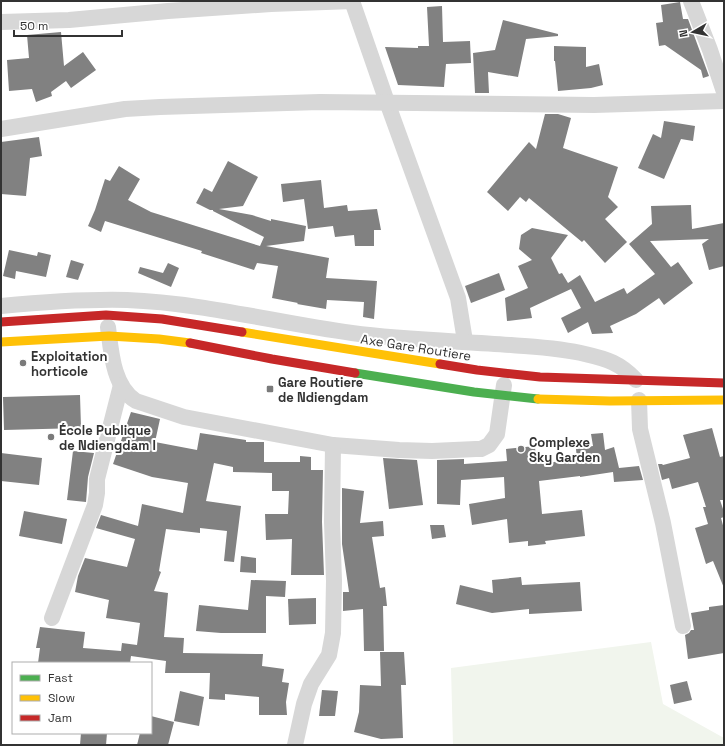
<svg xmlns="http://www.w3.org/2000/svg" width="725" height="746" font-family="'Space Grotesk',sans-serif">
	<style>
		.green { fill: #f1f5ed }
		.building { fill: #818181 }
		.lines { fill: none; stroke-linecap: round; stroke-linejoin: round }
		.street { stroke: #d7d7d7; stroke-width: 16 }
		.fast { stroke: #4caf50; stroke-width: 9 }
		.slow { stroke: #ffc107; stroke-width: 9 }
		.jam { stroke: #c62828; stroke-width: 9 }
		.poi-dot { fill: #7a7a7a; stroke: #fff; stroke-width: 1.5 }
		.labels { text-anchor: middle; stroke-width: 4; stroke-linejoin: round; paint-order: stroke }
		.street-label { font-size: 13px; fill: #333; stroke: #fff }
		.poi-label { font-size: 13px; font-weight: bold; fill: #333; stroke: #fff; text-anchor: start }
	</style>
	<rect width="100%" height="100%" fill="#fff"/>
	<polygon class="green" points="651,642 663,704 724,738 724,745 453,745 451,668"/>
	<g class="building">
		<polygon points="680,2 683,19 688,19 709,76 703,78 701,70 665,45 659,46 656,23 663,22 661,5"/>
		<polygon points="442,6 443,42 470,41 471,63 446,64 444,87 398,85 385,47 418,48 418,46 429,46 427,7"/>
		<polygon points="503,20 558,34 558,36 526,39 518,77 488,72 489,93 475,93 473,53 495,50"/>
		<polygon points="61,32 64,66 83,52 96,70 71,88 66,81 51,92 52,96 36,102 32,89 9,91 7,60 29,58 27,35"/>
		<polygon points="554,46 586,47 586,67 599,64 603,85 591,88 558,91 555,61 554,61"/>
		<polygon points="545,114 558,114 571,118 563,148 618,167 608,197 618,207 605,219 627,242 605,263 584,240 582,242 529,198 526,202 520,197 508,211 487,192 529,142 536,149"/>
		<polygon points="664,121 695,126 693,141 681,139 664,179 638,168 653,134 661,138"/>
		<polygon points="39,137 42,156 30,158 26,196 1,194 1,142"/>
		<polygon points="228,161 258,177 243,206 219,209 252,215 271,221 271,219 306,226 304,241 266,246 329,258 326,278 377,281 374,319 363,317 364,302 327,300 326,309 297,304 298,303 272,298 278,266 257,263 254,270 201,253 202,251 105,221 101,232 88,226 95,210 105,179 110,181 119,166 140,179 128,200 151,212 260,246 264,237 213,211 213,210 210,210 196,203 204,188 212,192"/>
		<polygon points="321,180 324,208 347,205 348,211 377,209 381,230 374,230 374,246 355,246 354,235 335,237 333,226 308,229 304,199 283,202 281,184"/>
		<polygon points="691,205 692,229 724,223 724,266 709,270 702,244 709,239 650,241 671,267 678,262 693,283 664,305 659,298 636,314 610,326 613,333 592,334 588,322 568,333 561,318 581,308 571,289 530,308 532,318 507,321 505,298 528,288 518,266 532,260 519,249 521,235 532,228 568,235 551,258 559,274 562,273 568,283 580,275 595,302 624,288 627,294 655,274 629,244 652,224 651,206"/>
		<polygon points="9,250 37,256 38,252 51,255 46,277 16,271 15,279 3,276"/>
		<polygon points="71,260 84,264 78,280 66,277"/>
		<polygon points="168,263 179,268 171,287 138,273 140,267 163,273"/>
		<polygon points="499,273 505,290 471,303 465,286"/>
		<polygon points="80,395 81,428 4,430 3,397"/>
		<polygon points="131,412 160,419 155,442 197,450 200,433 246,440 246,442 264,442 264,462 300,462 300,456 311,457 311,470 323,470 322,522 324,575 291,575 292,539 266,540 265,514 288,514 289,491 272,491 272,473 233,472 233,467 214,463 206,501 241,506 234,562 224,561 227,531 200,528 200,533 166,529 159,571 161,572 154,591 168,593 164,637 184,638 183,653 263,654 262,666 284,669 282,682 289,683 286,702 287,715 259,715 259,697 225,694 225,700 209,699 210,673 165,673 166,661 131,656 130,663 38,663 40,648 36,648 40,627 85,632 83,648 121,651 122,643 137,645 140,623 106,618 109,600 75,592 78,576 85,558 127,567 135,539 96,528 101,515 138,526 142,504 183,513 188,483 152,477 113,464"/>
		<polygon points="712,428 720,457 724,456 724,500 720,500 724,512 724,517 721,518 724,529 724,588 713,561 706,564 695,528 708,524 703,507 706,507 698,482 672,489 669,478 662,480 658,464 662,464 663,465 690,458 683,435"/>
		<polygon points="603,433 605,450 614,447 619,468 639,466 643,480 614,482 613,472 580,477 580,476 539,481 542,514 582,510 585,536 545,541 546,544 528,546 528,541 509,543 507,519 472,525 469,504 505,498 504,477 461,480 460,505 437,504 437,460 464,459 464,464 507,461 506,449 535,446 536,461 546,463 577,459 576,449 593,446 591,434"/>
		<polygon points="73,451 94,453 88,477 86,502 67,500"/>
		<polygon points="1,453 42,458 39,485 1,481"/>
		<polygon points="383,458 417,460 423,505 389,509"/>
		<polygon points="342,488 364,491 360,523 383,521 384,536 372,537 380,588 385,587 387,606 383,606 384,651 364,651 363,609 343,611 343,592 349,592 342,544"/>
		<polygon points="24,511 67,519 62,544 19,536"/>
		<polygon points="430,525 444,525 446,537 432,539"/>
		<polygon points="241,556 256,558 256,573 240,572"/>
		<polygon points="521,577 522,585 580,582 582,611 529,614 529,609 492,613 456,604 460,585 493,593 492,580"/>
		<polygon points="251,580 286,581 285,597 266,596 266,633 221,633 196,631 199,605 248,610"/>
		<polygon points="316,598 316,624 289,625 288,599"/>
		<polygon points="724,605 724,653 688,659 685,635 689,633 691,630 694,630 691,613 709,610 709,607"/>
		<polygon points="380,652 404,652 406,685 401,685 403,738 381,739 354,732 359,712 360,685 381,686"/>
		<polygon points="687,681 692,700 674,704 670,685"/>
		<polygon points="322,690 338,691 335,716 319,716"/>
		<polygon points="180,691 204,697 199,726 174,721"/>
		<polygon points="151,716 174,722 168,745 137,745 140,733 151,733"/>
		<polygon points="81,733 107,733 106,745 80,745"/>
	</g>
	<g class="lines">
		<g class="street">
			<polyline points="352,1 387,102 458,298 465,341"/>
			<polyline points="691,1 710,50 724,92"/>
			<polyline points="1,22 69,20 168,11 271,4 353,1"/>
			<polyline points="1,129 125,109 160,107 320,102 594,105 724,101"/>
			<path d="M1 306C43 302 85 299 127 300 204 303 277 323 352 333 405 340 458 341 511 345 535 347 561 348 585 354 607 359 620 363 636 380"/>
			<path d="M108 327C111 351 113 387 136 401L184 417 333 445 399 450 432 451 476 449H481L489 445 497 434 504 385"/>
			<polyline points="639,400 640,429 663,523 683,626"/>
			<polyline points="52,618 95,505 97,493 97,479 121,385"/>
			<polyline points="295,745 304,704 311,684 329,655 333,633 334,581 332,522 333,445"/>
		</g>
		<polyline class="fast" points="355,373 474,392 538,399"/>
		<g class="slow">
			<polyline points="242,332 440,364"/>
			<polyline points="1,342 109,336 159,339 190,343"/>
			<polyline points="538,399 610,401 724,400"/>
		</g>
		<g class="jam">
			<polyline points="1,322 106,315 162,319 242,332"/>
			<polyline points="190,343 272,359 355,373"/>
			<polyline points="440,364 477,370 540,377 724,383"/>
		</g>
	</g>
	<g class="poi-dot">
		<circle cx="23" cy="363" r="4"/>
		<rect x="266" y="385" width="8" height="8" rx="2"/>
		<circle cx="51" cy="437" r="4"/>
		<circle cx="521" cy="449" r="4"/>
	</g>
	<g class="labels">
		<g class="street-label">
			<text transform="translate(416 347) rotate(9)" y="5">Axe Gare Routiere</text>
		</g>
		<g class="poi-label">
			<text x="31" y="361">Exploitation<tspan x="31" dy="15">horticole</tspan></text>
			<text x="278" y="387">Gare Routiere<tspan x="278" dy="15">de Ndiengdam</tspan></text>
			<text x="59" y="435">École Publique<tspan x="59" dy="15">de Ndiengdam I</tspan></text>
			<text x="529" y="447">Complexe<tspan x="529" dy="15">Sky Garden</tspan></text>
		</g>
	</g>
	<rect width="725" height="746" fill="none" stroke="#333333" stroke-width="4"/>
	<rect x="12" y="662" width="140" height="72" fill="#ffffff" stroke="#adadad"/>
	<rect x="20" y="675" width="20" height="6" fill="#4caf50" stroke="#adadad"/>
	<text x="48" y="682" font-size="12" fill="#333333">Fast</text>
	<rect x="20" y="695" width="20" height="6" fill="#ffc107" stroke="#adadad"/>
	<text x="48" y="702" font-size="12" fill="#333333">Slow</text>
	<rect x="20" y="715" width="20" height="6" fill="#c62828" stroke="#adadad"/>
	<text x="48" y="722" font-size="12" fill="#333333">Jam</text>
	<g transform="translate(693 32) rotate(261)" stroke="#ffffff" stroke-width="3" paint-order="stroke">
	<path d="M0-3L7 15L0 10L-7 15Z" fill="#333333"/>
	<text y="-6" font-size="11" font-weight="bold" text-anchor="middle" fill="#333333">N</text>
	</g>
	<path d="M14 30v6h108v-6" fill="none" stroke="#333333" stroke-width="2"/>
	<text x="20" y="30" font-size="12" fill="#333333" stroke="#ffffff" stroke-width="3" paint-order="stroke">50 m</text>
</svg>
